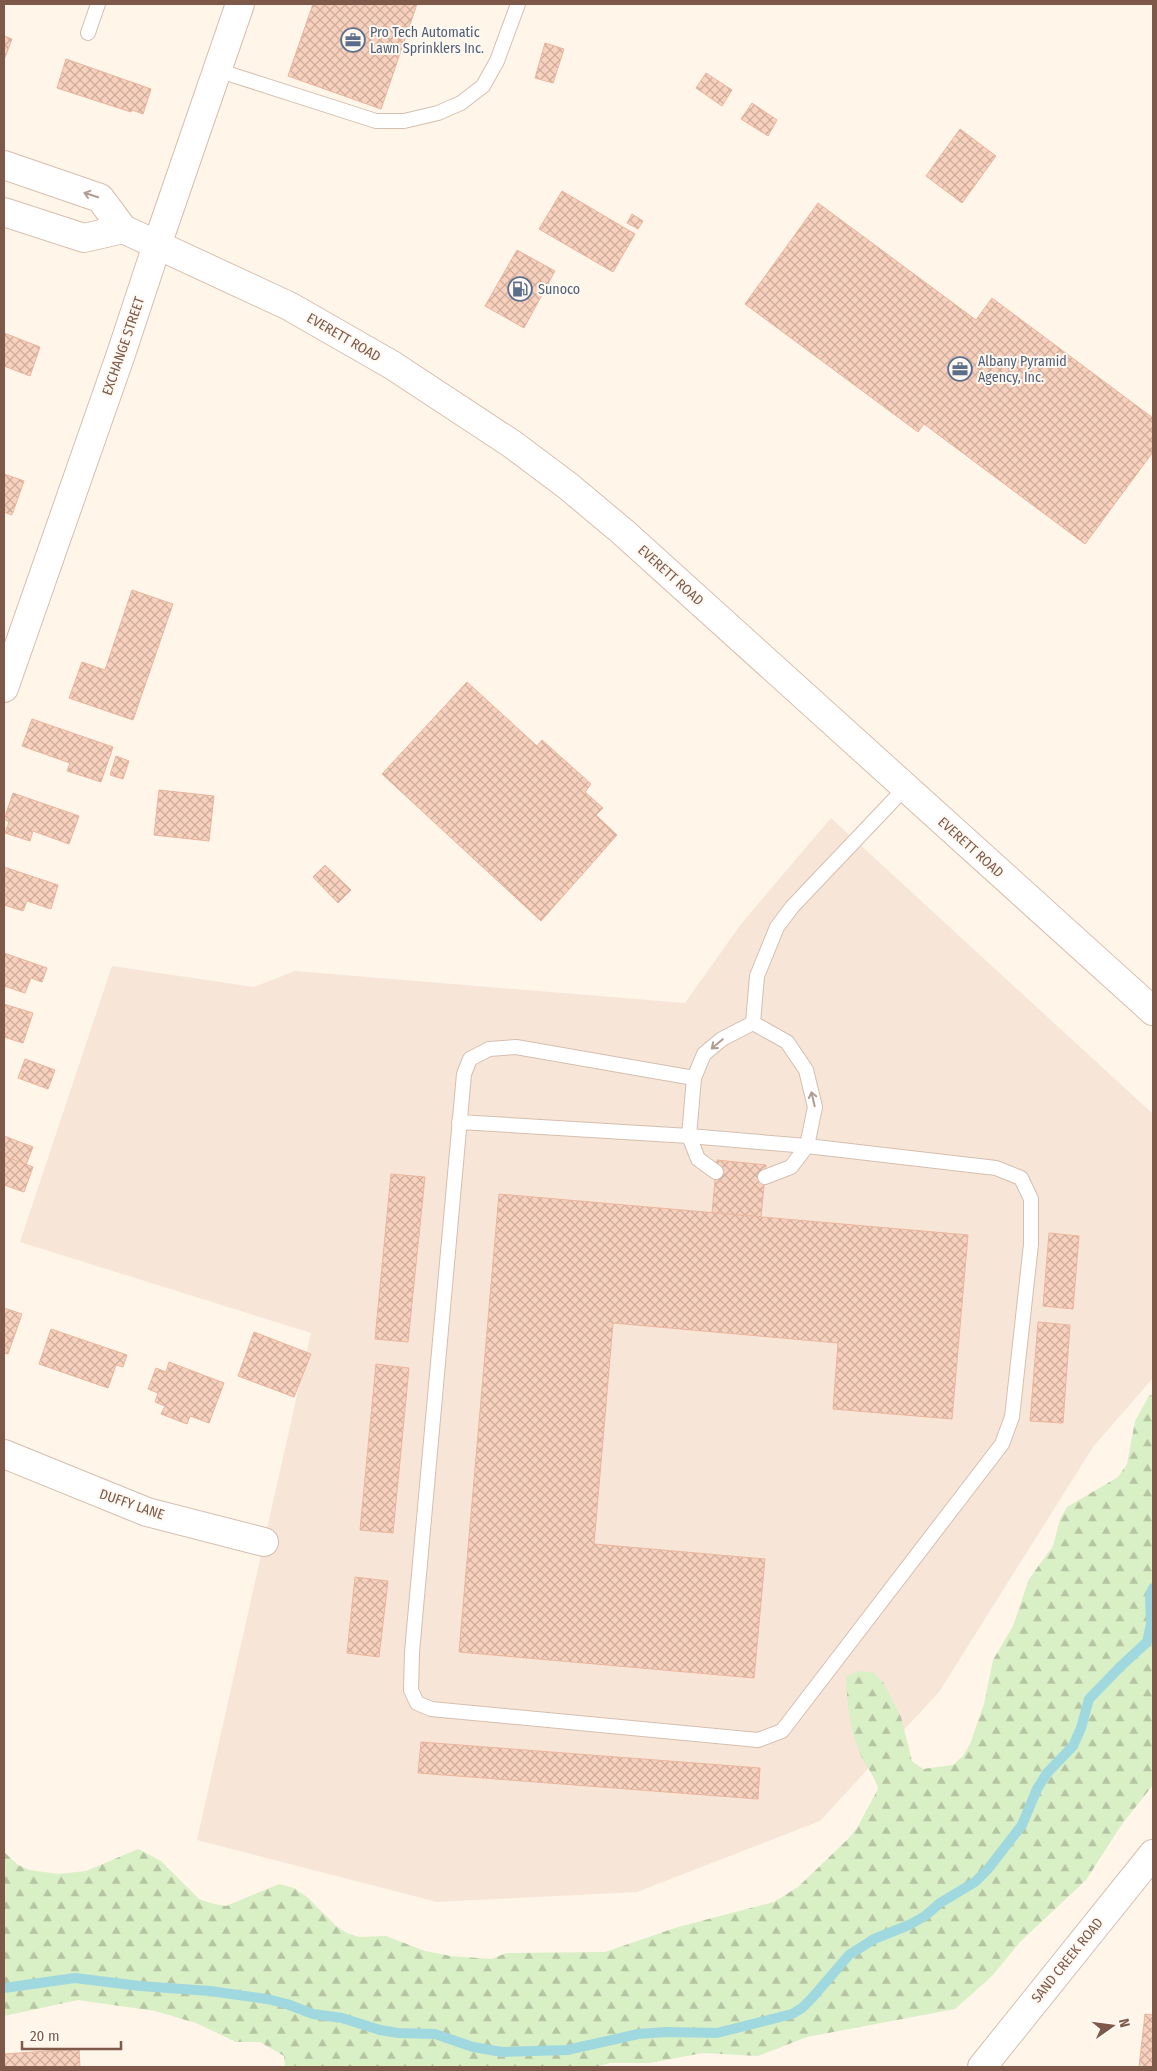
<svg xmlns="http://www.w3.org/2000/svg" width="1157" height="2071" font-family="'Fira Sans Condensed',sans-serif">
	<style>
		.residential { fill: #f7e6d7 }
		.forest { fill: url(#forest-firs) }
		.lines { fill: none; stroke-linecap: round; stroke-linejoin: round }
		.stream { stroke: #9fd9df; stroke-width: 10 }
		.building { fill: url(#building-cross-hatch); stroke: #ecb59c }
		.lane-casing { stroke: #d5beaf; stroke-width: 16 }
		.street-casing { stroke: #d5beaf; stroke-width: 30 }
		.secondary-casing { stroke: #d9bdac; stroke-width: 30 }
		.lane { stroke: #fff; stroke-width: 14 }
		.street { stroke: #fff; stroke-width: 28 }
		.secondary { stroke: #fff; stroke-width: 28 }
		.oneway { stroke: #b29b91 }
		.labels { text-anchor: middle; stroke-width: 4; stroke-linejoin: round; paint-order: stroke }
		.service-label { font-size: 14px; fill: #4e5e75; stroke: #fff9f2; text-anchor: start }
		.street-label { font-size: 14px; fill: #7e5848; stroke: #fff9f2 }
	</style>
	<defs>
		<pattern id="forest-firs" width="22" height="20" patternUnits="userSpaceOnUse" patternTransform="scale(1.25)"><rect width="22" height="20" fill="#d9efc5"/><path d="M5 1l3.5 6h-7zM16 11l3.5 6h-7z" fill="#b5c4a2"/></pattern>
		<pattern id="building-cross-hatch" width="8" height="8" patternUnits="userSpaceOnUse" patternTransform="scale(1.25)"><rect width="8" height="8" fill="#f7d1be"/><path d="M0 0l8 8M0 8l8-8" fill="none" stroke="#cdac9c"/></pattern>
	</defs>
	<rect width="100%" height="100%" fill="#fff5e9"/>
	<polygon class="residential" points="831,818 1153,1114 1153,1378 1093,1447 939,1692 820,1821 637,1892 437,1902 197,1840 311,1333 20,1242 112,966 254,987 295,971 685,1003 741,924"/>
	<path class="forest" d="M1153 1394V1785L1122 1824 1086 1880 1020 1942 992 1976 955 2009 807 2037 758 2056 703 2053 650 2063H610L596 2067H285L284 2056 260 2042H236L196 2023 155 2011 78 2000 4 2016V1852L18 1865 30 1870 58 1874 86 1871 138 1849 161 1861 199 1899 214 1904 226 1906 279 1884 294 1888 307 1897 336 1926 347 1933 359 1937 386 1936 425 1951 451 1956 492 1959 506 1953 605 1952 678 1927 774 1902 798 1887 848 1839 857 1828 878 1789C874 1773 864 1765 859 1751 849 1726 847 1702 846 1676L860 1671 874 1673 883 1682 901 1717 912 1761 923 1769 953 1765 963 1756 970 1744 984 1704 993 1660 1013 1626 1029 1579 1053 1546 1060 1519 1067 1507 1118 1477 1127 1464 1135 1421 1149 1396Z"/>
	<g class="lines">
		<polyline class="stream" points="4,1988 75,1978 140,1986 210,1991 267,1999 287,2004 313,2014 342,2018 380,2030 398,2033 435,2034 473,2047 502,2052 567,2050 638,2034 666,2032 717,2033 792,2014 802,2008 812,1998 849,1955 874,1939 909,1925 925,1916 940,1903 975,1882 988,1869 1022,1825 1037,1789 1047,1773 1073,1746 1081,1728 1089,1699 1120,1667 1147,1642 1151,1624 1150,1596 1153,1588"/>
	</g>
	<g class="building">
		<polygon points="313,4 417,4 381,109 288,76"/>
		<polygon points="4,36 12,39 4,60"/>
		<polygon points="545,43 564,49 553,83 535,78"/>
		<polygon points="66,59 151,89 143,114 132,110 131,112 57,88"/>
		<polygon points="706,73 732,90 722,106 696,88"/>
		<polygon points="752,103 777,120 768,136 741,119"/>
		<polygon points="960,129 996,156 962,203 926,176"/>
		<polygon points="562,191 635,234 613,272 539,229"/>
		<polygon points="818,203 976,320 992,298 1153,418 1153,452 1085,544 924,424 918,432 745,304"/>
		<polygon points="632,214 643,221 638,229 627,223"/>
		<polygon points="517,250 555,271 524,328 485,306"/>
		<polygon points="4,333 40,347 30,376 4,366"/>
		<polygon points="4,474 24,481 12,515 4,512"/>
		<polygon points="132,590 173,604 133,720 69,698 82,662 105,670"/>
		<polygon points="467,682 537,746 542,740 591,784 585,792 603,808 596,815 617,835 541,921 382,774"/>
		<polygon points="32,719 113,747 101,782 67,771 70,763 22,746"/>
		<polygon points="116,756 129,761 123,779 110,775"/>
		<polygon points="159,790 214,796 209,841 154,835"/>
		<polygon points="13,793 79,816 69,844 33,831 30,841 5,833 9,822 4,819"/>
		<polygon points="325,865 351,890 338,903 313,877"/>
		<polygon points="4,867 58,885 51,909 27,901 23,911 4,905"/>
		<polygon points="4,953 47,968 42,982 31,978 25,993 4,986"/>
		<polygon points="4,1004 33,1013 23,1043 4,1037"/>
		<polygon points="25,1059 55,1070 48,1089 18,1078"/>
		<polygon points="4,1136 33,1147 26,1165 4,1156"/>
		<polygon points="4,1156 33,1167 24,1192 4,1185"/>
		<polygon points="717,1160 766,1165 761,1217 712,1213"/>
		<polygon points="391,1174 425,1177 408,1342 375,1339"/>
		<polygon points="499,1194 968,1235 952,1419 833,1409 838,1343 613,1323 594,1544 765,1559 754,1678 459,1652"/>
		<polygon points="1049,1233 1079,1236 1073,1309 1043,1306"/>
		<polygon points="4,1308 22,1314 8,1354 4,1353"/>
		<polygon points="1038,1322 1070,1325 1063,1423 1030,1421"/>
		<polygon points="51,1329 127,1355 123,1367 116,1365 108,1388 39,1364"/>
		<polygon points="254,1332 311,1354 294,1397 238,1376"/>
		<polygon points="169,1362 224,1383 209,1423 190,1416 187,1424 161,1414 165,1406 155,1402 158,1393 148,1389 156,1368 166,1372"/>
		<polygon points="376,1364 409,1368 393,1533 360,1530"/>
		<polygon points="355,1577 388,1581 379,1657 347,1653"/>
		<polygon points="421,1742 760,1768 758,1799 418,1773"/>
		<polygon points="1145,2014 1153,2015 1153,2067 1139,2067"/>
		<polygon points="79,2049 80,2067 4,2067 4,2054"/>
	</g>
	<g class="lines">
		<g class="lane-casing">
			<g id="lane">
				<polyline points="88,33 98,4"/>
				<polyline points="217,70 376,121 404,121 438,113 461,103 483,86 497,61 518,4"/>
				<polyline points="753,1023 757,976 777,927 792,907 905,788"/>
				<polyline points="753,1023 787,1042 806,1070 815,1107 807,1146 791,1167 765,1177"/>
				<polyline points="459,1122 689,1136 807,1146 996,1168 1021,1178 1031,1199 1031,1244 1012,1417 1002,1444 782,1731 758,1740 431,1709 417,1703 411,1690 412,1652 464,1074 470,1059 489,1049 516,1047 694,1078"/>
				<polyline points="716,1172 698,1159 689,1136 694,1078 704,1054 722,1039 753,1023"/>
			</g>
		</g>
		<g class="street-casing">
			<g id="street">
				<polyline points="4,688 121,354 157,245"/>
				<polyline points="4,1454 147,1512 264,1542"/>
				<polyline points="982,2067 1153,1854"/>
			</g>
		</g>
		<g class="secondary-casing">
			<g id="secondary">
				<polyline points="4,165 100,198 123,229 289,306 392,365 512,444 568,486 623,532 1153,1011"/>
				<polyline points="4,212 84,238 123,229"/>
				<polyline points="157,245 240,4"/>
			</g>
		</g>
		<use href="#lane" class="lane"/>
		<use href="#street" class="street"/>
		<use href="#secondary" class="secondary"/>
	</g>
	<defs><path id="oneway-shaft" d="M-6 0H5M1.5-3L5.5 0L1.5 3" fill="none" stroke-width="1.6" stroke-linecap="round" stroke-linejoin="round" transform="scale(1.25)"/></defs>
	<g class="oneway">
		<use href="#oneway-shaft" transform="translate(91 195) rotate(-162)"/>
		<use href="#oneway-shaft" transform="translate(717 1044) rotate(140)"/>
		<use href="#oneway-shaft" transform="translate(813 1099) rotate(-103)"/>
	</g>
	<defs>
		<g id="office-ring" transform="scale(1.25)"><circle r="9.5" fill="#fff9f2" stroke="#5c6f8a" stroke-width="1.5"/><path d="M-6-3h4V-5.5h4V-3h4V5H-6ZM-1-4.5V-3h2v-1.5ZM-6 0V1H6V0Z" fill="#5c6f8a"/></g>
		<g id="fuel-ring" transform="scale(1.25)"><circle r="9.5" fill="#fff9f2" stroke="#5c6f8a" stroke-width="1.5"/><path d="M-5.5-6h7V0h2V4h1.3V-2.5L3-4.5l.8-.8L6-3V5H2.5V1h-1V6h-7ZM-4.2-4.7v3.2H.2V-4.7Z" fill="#5c6f8a"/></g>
	</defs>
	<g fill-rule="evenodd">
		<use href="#office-ring" x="353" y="40"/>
		<use href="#fuel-ring" x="520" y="289"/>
		<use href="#office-ring" x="960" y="369"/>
	</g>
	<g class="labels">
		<g class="service-label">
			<text x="370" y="37">Pro Tech Automatic<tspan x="370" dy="16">Lawn Sprinklers Inc.</tspan></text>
			<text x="538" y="294">Sunoco</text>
			<text x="978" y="366">Albany Pyramid<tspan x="978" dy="16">Agency, Inc.</tspan></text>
		</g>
		<g class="street-label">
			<text transform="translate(344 337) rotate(30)" y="5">EVERETT ROAD</text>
			<text transform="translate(123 346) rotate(-71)" y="5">EXCHANGE STREET</text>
			<text transform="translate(671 575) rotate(42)" y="5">EVERETT ROAD</text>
			<text transform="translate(971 847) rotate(42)" y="5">EVERETT ROAD</text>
			<text transform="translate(132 1504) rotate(19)" y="5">DUFFY LANE</text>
			<text transform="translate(1067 1960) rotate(-51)" y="5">SAND CREEK ROAD</text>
		</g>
	</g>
	<rect width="1157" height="2071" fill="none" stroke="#7e5848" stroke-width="10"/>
	<g transform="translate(1112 2026) rotate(76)" stroke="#fff9f2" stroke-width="4" paint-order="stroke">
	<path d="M0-4L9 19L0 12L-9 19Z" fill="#7e5848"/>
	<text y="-8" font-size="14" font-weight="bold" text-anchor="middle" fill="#7e5848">N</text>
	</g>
	<path d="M22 2041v8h99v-8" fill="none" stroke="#7e5848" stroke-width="2.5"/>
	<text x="30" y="2041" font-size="15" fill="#7e5848" stroke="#fff9f2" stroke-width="4" paint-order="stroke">20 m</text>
</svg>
